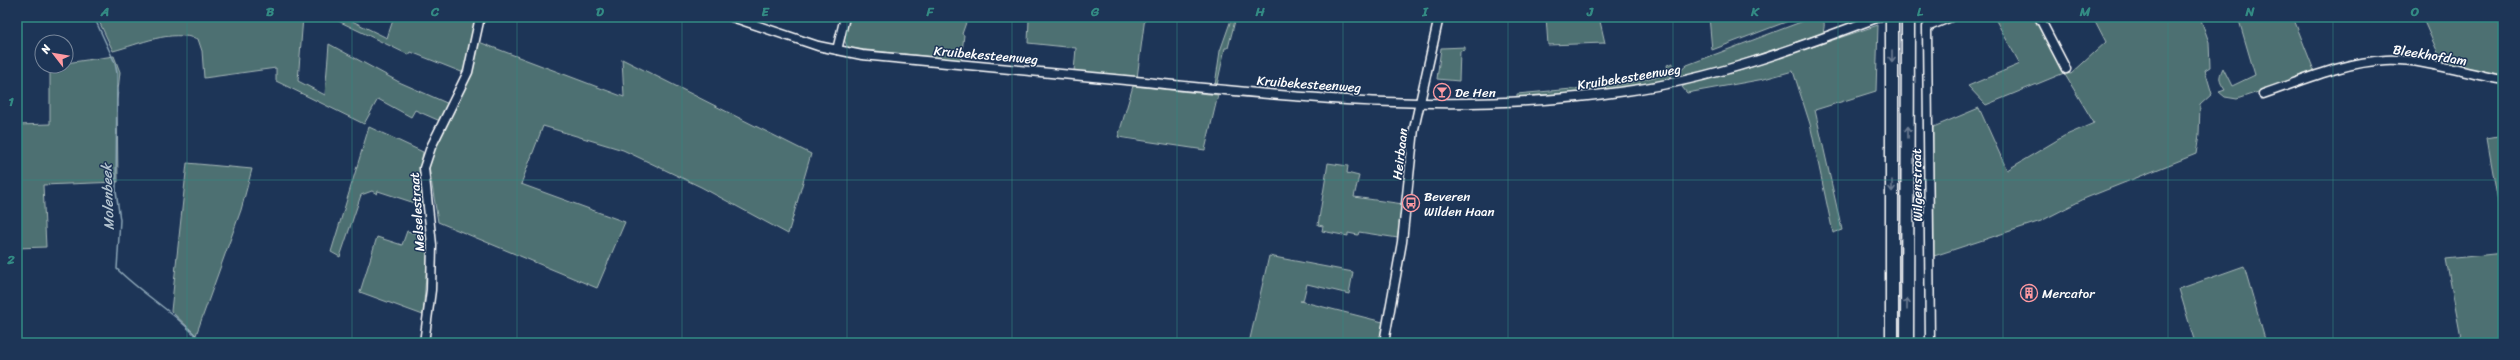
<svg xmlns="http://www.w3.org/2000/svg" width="2520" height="360" font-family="Sriracha,sans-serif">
<rect width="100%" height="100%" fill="#1d3557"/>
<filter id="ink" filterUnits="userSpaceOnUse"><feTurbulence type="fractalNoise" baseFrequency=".025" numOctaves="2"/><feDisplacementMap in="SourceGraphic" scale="8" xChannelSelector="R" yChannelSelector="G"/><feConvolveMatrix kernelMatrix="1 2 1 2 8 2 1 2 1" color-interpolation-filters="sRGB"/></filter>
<g filter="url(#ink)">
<g fill="#4e7072" stroke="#a6b8b8">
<path d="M97 17H303L298 81 325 95 329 44 399 82 449 104 440 121 415 110 411 117 378 99 364 124 276 81V68L204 78 202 51 198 39C170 29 140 44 113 51Z"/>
<path d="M330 17H344L387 38 394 17H476L464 73 411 52 409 55Z"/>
<path d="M849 17H968L962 34 964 35 961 60 848 48 844 40Z"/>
<path d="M1022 17H1145L1137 78 1074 71 1076 48 1028 43 1029 19Z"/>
<path d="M1232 17H1236L1228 48H1225L1217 85H1215L1220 51Z"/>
<path d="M1546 17H1599L1605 43 1548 45Z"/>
<path d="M1709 17H1799L1712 50Z"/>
<path d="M1814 17H1821C1826 22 1824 27 1823 33L1731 64 1683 77 1678 73 1687 65Z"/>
<path d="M1994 17H2034L2064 72 2071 74 2106 42 2093 17H2200L2209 42 2210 67 2205 70 2212 94 2200 105 2199 135 2196 154 2086 198 2041 221 1931 257V128L1979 108 2007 170 2064 136 2094 123 2064 73 1986 105 1968 86 2020 64Z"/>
<path d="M2238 17H2293L2315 73 2237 99 2225 97 2219 92 2225 90C2219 81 2218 78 2223 68L2232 86 2255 75Z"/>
<path d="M2422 17H2503V67L2498 77 2432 70 2433 63 2443 64Z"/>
<path d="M1878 25 1876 91 1815 110 1842 230 1833 233 1810 124 1793 71 1764 79 1687 93 1682 87 1687 84 1743 70Z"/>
<path d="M479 42 624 97 622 59 811 154 788 234 701 187 623 150 543 126 521 184 625 222 597 288 438 222 429 167 435 148 458 103Z"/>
<path d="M1465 47V50L1460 51 1459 81 1437 79 1441 48Z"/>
<path d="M114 56 120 72 117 100 118 182 43 185 46 247 17 248V125L50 124V66H66V63Z"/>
<path d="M1673 63 1672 76 1664 81 1587 92 1517 97V94L1616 85 1669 74 1667 65Z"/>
<path d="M1133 86 1218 95 1205 150 1118 137Z"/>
<path d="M369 127 423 152 418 181 423 192 424 206 378 191 377 194 372 191 361 195 340 257 331 252Z"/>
<path d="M2503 135V232L2487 138Z"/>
<path d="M187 163 252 169 241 210 196 335 171 311Z"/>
<path d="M1328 163 1348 166 1347 173 1359 176 1354 197 1403 204 1398 238 1359 232 1358 235 1348 233V236L1322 231 1323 226 1318 225Z"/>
<path d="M407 231 429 237 423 315 360 292 377 237 402 245Z"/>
<path d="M2503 253V343H2462L2446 259Z"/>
<path d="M1269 256 1353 272 1349 294 1307 284 1303 301H1300L1383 322 1379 343H1249Z"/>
<path d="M2244 266 2266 343H2195L2179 289Z"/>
</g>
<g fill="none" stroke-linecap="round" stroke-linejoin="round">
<g stroke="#8ca6b7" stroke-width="1.5">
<path d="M94 17 115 63 117 73 116 191 120 220 117 269C144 296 178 314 202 343"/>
<path d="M1790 21 1791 17"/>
</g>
<g stroke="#fff" stroke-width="11">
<g id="minor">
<path d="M732 17 818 46 862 55C956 64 1051 73 1146 82 1305 99 1467 115 1626 91 1714 79 1797 48 1879 17"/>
<path d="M2039 17 2066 69"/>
<path d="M837 50 845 17"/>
<path d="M2263 94C2302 81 2344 62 2386 60 2419 58 2469 74 2503 80"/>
<path d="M424 343 431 290 432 245 424 168 431 147 468 72 480 17"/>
<path d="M1384 343 1402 242 1414 129 1439 17"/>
<path d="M1930 343 1927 27 1951 17"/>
</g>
</g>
<g stroke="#fff" stroke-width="15">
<g id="highway">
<path d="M1892 343V17"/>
<path d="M1907 343 1908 17"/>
</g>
</g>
<use href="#minor" stroke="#1d3557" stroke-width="8"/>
<use href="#highway" stroke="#1d3557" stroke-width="12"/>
</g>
<defs><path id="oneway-shaft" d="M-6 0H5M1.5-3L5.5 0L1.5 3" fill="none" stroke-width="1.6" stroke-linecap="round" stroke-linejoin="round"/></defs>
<g stroke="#6c7c92">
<use href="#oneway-shaft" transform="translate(1892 56) rotate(90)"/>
<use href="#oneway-shaft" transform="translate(1908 132) rotate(-90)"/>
<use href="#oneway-shaft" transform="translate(1892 186) rotate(90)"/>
<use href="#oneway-shaft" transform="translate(1907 304) rotate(-90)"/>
</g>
</g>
<path fill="none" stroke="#338b84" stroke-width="1" stroke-opacity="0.55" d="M187 17V343M352 17V343M517 17V343M682 17V343M847 17V343M1012 17V343M1177 17V343M1343 17V343M1508 17V343M1673 17V343M1838 17V343M2003 17V343M2168 17V343M2333 17V343M17 180H2503"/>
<defs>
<g id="bar-ring" transform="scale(0.9)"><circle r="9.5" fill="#1d3557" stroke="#ff9aa2" stroke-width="1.5"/><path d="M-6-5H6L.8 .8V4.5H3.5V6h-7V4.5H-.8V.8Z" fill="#ff9aa2"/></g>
<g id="bus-ring" transform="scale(0.9)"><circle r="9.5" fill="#1d3557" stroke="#ff9aa2" stroke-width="1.5"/><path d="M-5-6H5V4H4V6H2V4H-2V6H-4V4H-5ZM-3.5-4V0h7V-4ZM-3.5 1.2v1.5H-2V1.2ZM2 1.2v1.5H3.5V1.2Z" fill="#ff9aa2"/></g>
<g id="building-ring" transform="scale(0.9)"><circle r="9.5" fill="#1d3557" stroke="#ff9aa2" stroke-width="1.5"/><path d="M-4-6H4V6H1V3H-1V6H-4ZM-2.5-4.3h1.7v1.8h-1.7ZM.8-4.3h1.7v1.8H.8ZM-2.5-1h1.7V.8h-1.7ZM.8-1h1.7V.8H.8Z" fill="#ff9aa2"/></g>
</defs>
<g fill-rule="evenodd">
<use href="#bar-ring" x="1442" y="92"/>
<use href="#bus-ring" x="1411" y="203"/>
<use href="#building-ring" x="2029" y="293"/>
</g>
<g text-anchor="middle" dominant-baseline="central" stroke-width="3" stroke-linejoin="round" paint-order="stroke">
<g font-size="13" fill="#fff" stroke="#1d3557">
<text transform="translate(986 55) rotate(5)">Kruibekesteenweg</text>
<text transform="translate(2430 55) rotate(9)">Bleekhofdam</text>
<text transform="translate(1629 77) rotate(-9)">Kruibekesteenweg</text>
<text transform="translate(1309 84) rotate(4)">Kruibekesteenweg</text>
<text transform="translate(1400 154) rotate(-83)">Heirbaan</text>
<text transform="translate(1917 185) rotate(-91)">Wilgenstraat</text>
<text transform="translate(417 212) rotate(-94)">Melselestraat</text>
</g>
<g font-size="13" fill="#fff" stroke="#1d3557" text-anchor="start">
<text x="1455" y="92">De Hen</text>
<text x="1424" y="196">Beveren<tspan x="1424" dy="15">Wilden Haan</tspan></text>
<text x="2042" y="293">Mercator</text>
</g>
<g font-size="14" font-style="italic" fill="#b3c3cf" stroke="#1d3557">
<text transform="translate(108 197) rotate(-92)">Molenbeek</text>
</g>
</g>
<rect width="2520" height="360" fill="none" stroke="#1d3557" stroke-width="44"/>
<g transform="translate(54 54) rotate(301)"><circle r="19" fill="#1d3557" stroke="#77869a"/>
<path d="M0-3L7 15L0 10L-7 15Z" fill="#ff9aa2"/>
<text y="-6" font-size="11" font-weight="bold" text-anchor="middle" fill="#ffffff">N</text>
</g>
<rect x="22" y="22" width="2476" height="316" fill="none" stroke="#338b84" stroke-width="1.5"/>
<g font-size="13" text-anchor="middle" font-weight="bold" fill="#338b84">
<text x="105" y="16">A</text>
<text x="270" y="16">B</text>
<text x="435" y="16">C</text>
<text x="600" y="16">D</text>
<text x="765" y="16">E</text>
<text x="930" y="16">F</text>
<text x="1095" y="16">G</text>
<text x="1260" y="16">H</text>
<text x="1425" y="16">I</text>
<text x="1590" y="16">J</text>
<text x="1755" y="16">K</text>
<text x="1920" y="16">L</text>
<text x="2085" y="16">M</text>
<text x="2250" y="16">N</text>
<text x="2415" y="16">O</text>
<text x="11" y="106">1</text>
<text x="11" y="264">2</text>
</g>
</svg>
